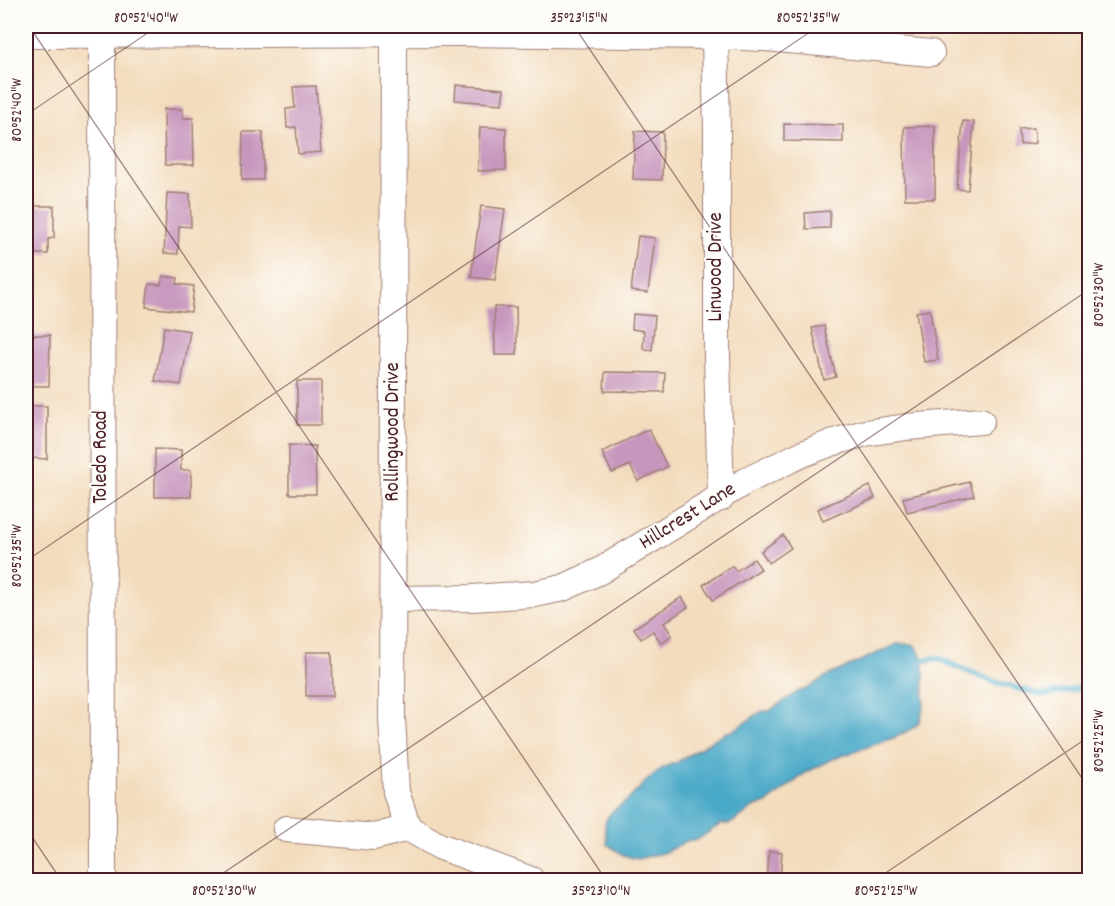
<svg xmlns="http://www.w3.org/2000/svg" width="1115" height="906" font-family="Dekko,sans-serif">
<rect width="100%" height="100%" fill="#fdfcf7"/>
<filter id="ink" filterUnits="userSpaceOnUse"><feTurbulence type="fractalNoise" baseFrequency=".0167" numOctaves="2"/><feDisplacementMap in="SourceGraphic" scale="12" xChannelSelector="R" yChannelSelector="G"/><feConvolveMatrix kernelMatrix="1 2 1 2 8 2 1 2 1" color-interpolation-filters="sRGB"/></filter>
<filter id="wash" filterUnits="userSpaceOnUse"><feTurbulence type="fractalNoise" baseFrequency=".008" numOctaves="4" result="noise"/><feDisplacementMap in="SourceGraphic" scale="24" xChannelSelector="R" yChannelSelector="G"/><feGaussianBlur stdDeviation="1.35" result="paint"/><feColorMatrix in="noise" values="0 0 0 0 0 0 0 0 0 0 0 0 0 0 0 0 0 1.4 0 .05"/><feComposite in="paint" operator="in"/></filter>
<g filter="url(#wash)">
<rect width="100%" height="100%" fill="#f3dcbd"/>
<path fill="#49a9c8" stroke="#4a647a" stroke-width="1.5" d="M897 644H913L918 649 924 661V705L920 721 915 727 896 737 833 759 807 772 767 803 753 808 730 824H721L697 840H689L663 853 637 859 623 855 607 844C607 838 604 830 605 825 607 810 622 807 631 797 641 786 660 765 676 763L724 733 732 731 762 711H769L799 691 807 689 825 677Z"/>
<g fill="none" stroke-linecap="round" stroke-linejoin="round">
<path stroke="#49a9c8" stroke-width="6" d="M918 664 924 660 939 658 950 664 992 681 1037 694 1046 695 1090 686"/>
</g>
<g id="blocks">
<g fill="#c796bd">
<path d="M456 85 504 89 502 104 455 100Z"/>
<path d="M316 86 321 152 298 154 296 127 287 128 286 109 295 108 293 87Z"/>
<path d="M164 109H183V118H193L194 165H165Z"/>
<path d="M963 121 974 122 968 190 957 189Z"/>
<path d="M784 124 843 125V142L784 141Z"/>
<path d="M935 126V199H905L904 127Z"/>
<path d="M480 127 506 128V170L478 171Z"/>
<path d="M1034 128 1036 143 1020 145 1019 129Z"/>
<path d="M635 131 663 132 662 180 633 179Z"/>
<path d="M243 132H263V180H242Z"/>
<path d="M167 193 190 194 191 227 179 226 178 254 164 253Z"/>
<path d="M26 206H54V238L48 239V254H26Z"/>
<path d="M481 206 505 209 495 280 471 277Z"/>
<path d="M830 211V228L806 229 805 213Z"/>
<path d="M638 236 655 238 648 293 631 291Z"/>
<path d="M163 276 178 278 177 284 194 286 191 312 146 307 149 284 161 285Z"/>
<path d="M494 307H516L517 355H495Z"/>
<path d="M930 310 938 360 924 362 916 312Z"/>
<path d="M633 314 655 316 652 350 643 349 644 331 632 329Z"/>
<path d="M824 326 836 377 824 380 812 328Z"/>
<path d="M164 327 190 331 181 385 155 381Z"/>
<path d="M26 335H50L49 386H26Z"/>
<path d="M605 372 665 373 664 392 604 391Z"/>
<rect x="297" y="381" width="24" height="44"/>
<path d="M27 406H47V459L27 458Z"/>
<path d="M649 429 667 467 638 481 630 465 612 473 602 452Z"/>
<path d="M289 445 315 446 316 494H289Z"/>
<path d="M155 449 181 450V470H191V497H155Z"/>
<path d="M970 482 974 496 907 512 903 498Z"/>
<path d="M870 486 875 498 823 521 818 509Z"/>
<path d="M783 535 791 548 769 563 761 551Z"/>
<path d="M754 559 761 569 713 600 703 585 732 566 736 571Z"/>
<path d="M682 597 688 607 664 623 672 635 661 643 653 631 641 639 634 628Z"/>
<path d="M306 652H332L333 696H306Z"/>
<path d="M769 851 782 852 780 880H766Z"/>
</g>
</g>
</g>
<g filter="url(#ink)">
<use href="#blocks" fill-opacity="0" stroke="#9e7e74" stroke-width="1.5"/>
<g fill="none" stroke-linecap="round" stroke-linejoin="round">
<g stroke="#9e7e74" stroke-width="28">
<g id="minor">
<path d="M102 34 103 880"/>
<path d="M394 34 392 718 396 792 408 828"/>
<path d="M26 35 460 33 715 36 765 38 931 53"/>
<path d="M715 36 717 131V357L721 498"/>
<path d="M393 599 472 598 535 594 563 588 600 571 746 481 800 455 831 443 865 433 907 427 981 421"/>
<path d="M286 829 374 837 408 828 439 846 531 880"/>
</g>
</g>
<use href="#minor" stroke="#fff" stroke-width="26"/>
</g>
</g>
<path fill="none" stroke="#4a1f2b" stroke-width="1.5" stroke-opacity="0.45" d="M29 26 606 880M574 26 1090 790M26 115 158 26M26 561 819 26M26 828 61 880M213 880 1090 289M875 880 1090 736"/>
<g text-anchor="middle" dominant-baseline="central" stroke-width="4.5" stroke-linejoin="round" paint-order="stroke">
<g font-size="21" fill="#4a1f2b" stroke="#fdfcf7">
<text transform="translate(717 267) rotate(-90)">Linwood Drive</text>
<text transform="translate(394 432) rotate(-90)">Rollingwood Drive</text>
<text transform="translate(102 457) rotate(-90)">Toledo Road</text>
<text transform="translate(688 517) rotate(-32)">Hillcrest Lane</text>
</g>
</g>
<rect width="1115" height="906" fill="none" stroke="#fdfcf7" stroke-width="66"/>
<rect x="33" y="33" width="1049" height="840" fill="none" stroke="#4a1f2b" stroke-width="2"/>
<g font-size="15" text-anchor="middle" fill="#4a1f2b">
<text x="146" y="22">80°52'40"W</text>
<text x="579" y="22">35°23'15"N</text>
<text x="808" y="22">80°52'35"W</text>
<text transform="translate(16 110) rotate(-90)" y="5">80°52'40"W</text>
<text transform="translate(1098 295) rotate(-90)" y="5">80°52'30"W</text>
<text transform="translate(16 556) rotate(-90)" y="5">80°52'35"W</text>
<text transform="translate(1098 741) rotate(-90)" y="5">80°52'25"W</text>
<text x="224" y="895">80°52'30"W</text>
<text x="601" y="895">35°23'10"N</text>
<text x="886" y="895">80°52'25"W</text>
</g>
</svg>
